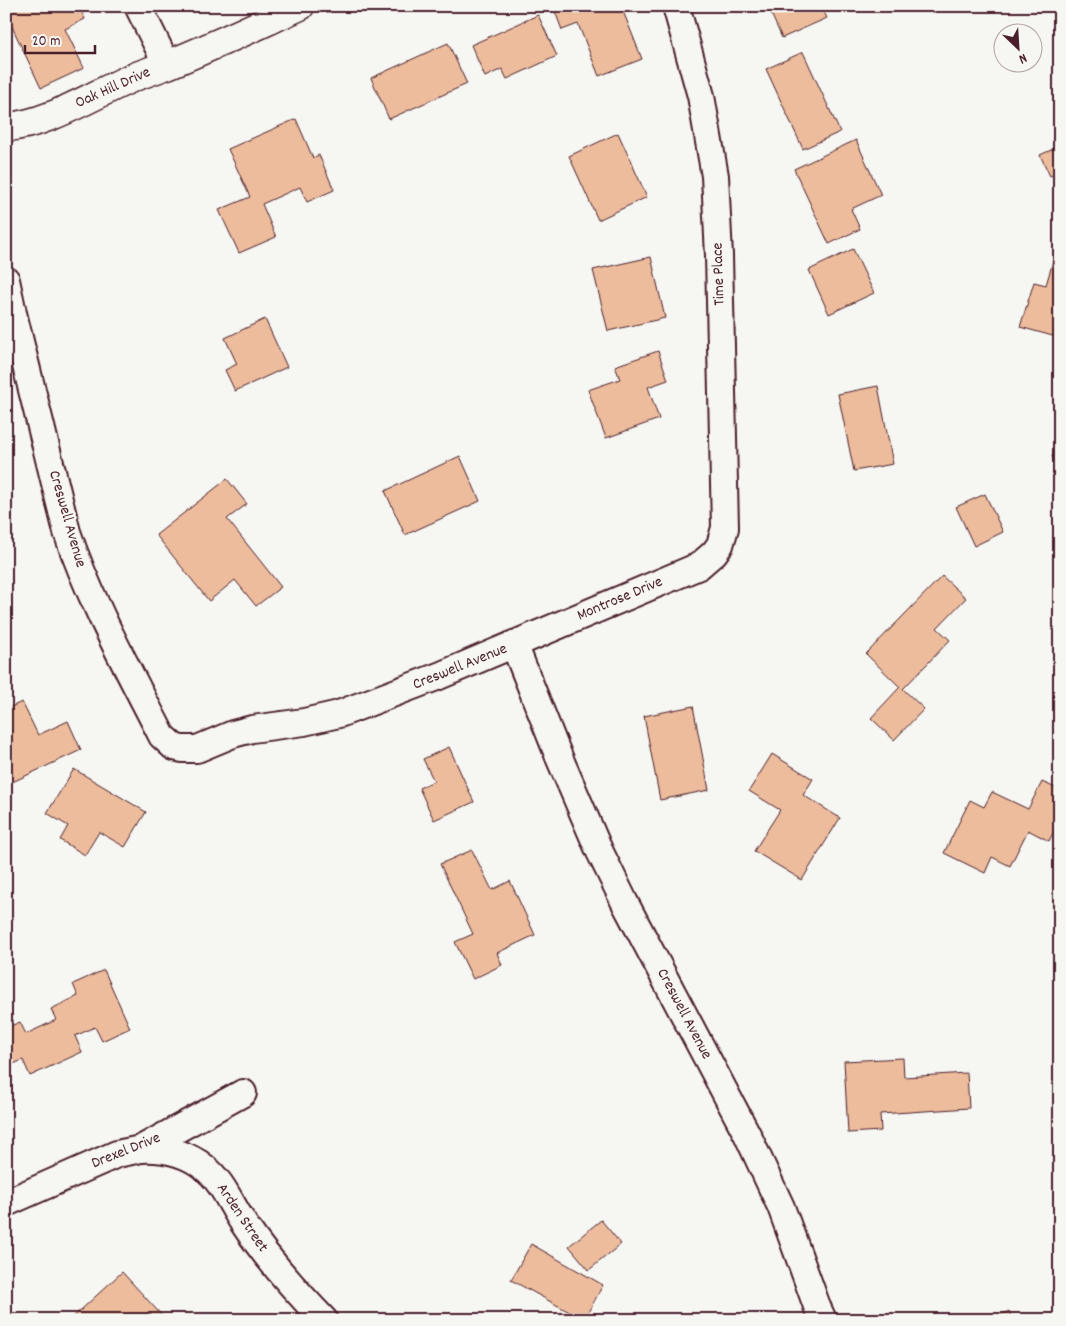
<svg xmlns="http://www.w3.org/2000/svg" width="1066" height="1326" font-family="Dekko,sans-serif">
<rect width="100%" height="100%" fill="#f6f6f2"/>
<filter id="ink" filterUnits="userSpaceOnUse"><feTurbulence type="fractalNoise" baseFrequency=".02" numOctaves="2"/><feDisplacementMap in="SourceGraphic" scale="10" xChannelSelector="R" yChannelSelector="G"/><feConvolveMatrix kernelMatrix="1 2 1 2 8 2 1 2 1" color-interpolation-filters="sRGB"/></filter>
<g filter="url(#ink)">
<g fill="#ecbc9c" stroke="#4a1f2b">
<path d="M17 6H79L85 19 65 29 84 68 41 88 6 14V11Z"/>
<path d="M553 6H621L642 59 599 76 578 24 562 30Z"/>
<path d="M769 6H821L827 18 782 38 768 7Z"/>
<path d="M538 15 557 56 507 79 502 69 485 77 471 45Z"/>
<path d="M448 43 467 84 389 119 371 78Z"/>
<path d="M803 52 840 132 803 149 766 69Z"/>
<path d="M296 119 313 158 319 155 334 190 307 202 300 187 262 204 276 237 239 253 219 210 250 197 228 149Z"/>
<path d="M618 133 647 197 598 220 569 156Z"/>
<path d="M856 140 881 195 851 209 860 229 829 244 794 169Z"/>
<path d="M1060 146V172L1050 176 1040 155Z"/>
<path d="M1060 237V338L1020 327 1034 282 1046 285Z"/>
<path d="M853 249 874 293 829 314 809 270Z"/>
<path d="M651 257 665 318 608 331 593 270Z"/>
<path d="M265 319 287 367 235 391 225 370 237 364 225 338Z"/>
<path d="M658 351 668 380 648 387 659 419 606 438 588 390 620 379 615 366Z"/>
<path d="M878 386 893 464 854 471 838 394Z"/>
<path d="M1060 452V472L1052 456Z"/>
<path d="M460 456 480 501 405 535 385 491Z"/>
<path d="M227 479 247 504 227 519 281 587 256 606 235 580 209 601 156 535Z"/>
<path d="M985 494 1003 532 974 546 956 507Z"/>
<path d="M942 576 966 598 937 628 950 640 903 689 924 709 894 740 871 718 900 687 866 654Z"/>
<path d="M22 702 38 735 68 721 81 750 6 785V709Z"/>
<path d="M693 706 709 790 660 800 644 716Z"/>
<path d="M449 747 474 802 434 820 419 788 434 781 423 759Z"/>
<path d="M772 754 813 779 803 795 840 818 802 880 754 851 780 810 749 791Z"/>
<path d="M74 769 146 812 125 847 99 832 85 855 60 840 68 826 47 813Z"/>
<path d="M1042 782 1060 790V819L1049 841 1028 830 1010 866 992 857 985 873 944 853 970 800 984 807 992 792 1028 809Z"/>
<path d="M472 850 492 890 510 881 535 935 497 953 502 965 473 979 455 942 473 934 440 864Z"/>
<path d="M104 970 130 1028 102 1041 95 1027 75 1036 82 1052 30 1076 23 1060 6 1067V1028L20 1022 26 1034 56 1020 51 1009 78 996 73 984Z"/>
<path d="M903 1058 904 1077 967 1073 969 1108 880 1114 881 1131 848 1133 844 1061Z"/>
<path d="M601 1220 621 1244 589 1270 569 1246Z"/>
<path d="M531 1244 603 1285 584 1320 511 1280Z"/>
<path d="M122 1272 166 1320H105L102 1317 99 1320H70Z"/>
<path d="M1009 1311 1013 1320H990Z"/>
</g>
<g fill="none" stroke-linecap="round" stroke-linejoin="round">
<g stroke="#4a1f2b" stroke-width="30">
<g id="minor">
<path d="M138 6 167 65"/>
<path d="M6 280 13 313 67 532C91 603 128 669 162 736L174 747 182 749H197L233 734 252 729 304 722 339 714 439 676 699 566 714 553 720 545 725 528 719 256 715 176 701 96 676 6"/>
<path d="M514 644 559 757 599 850 625 903 747 1134 781 1207 818 1309 823 1320"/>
<path d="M141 1149C163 1148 187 1153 205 1168 223 1182 231 1205 244 1224 267 1259 295 1290 324 1320"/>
<path d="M6 1203 117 1154 141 1149 243 1093"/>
</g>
</g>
<g stroke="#4a1f2b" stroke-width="31">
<path id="tertiary" d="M6 127C47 125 96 93 134 77 145 73 156 69 167 65 212 47 256 26 300 6"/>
</g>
<use href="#minor" stroke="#f6f6f2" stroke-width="26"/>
<use href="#tertiary" stroke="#f6f6f2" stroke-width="28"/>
</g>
</g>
<g text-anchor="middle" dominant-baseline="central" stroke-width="5" stroke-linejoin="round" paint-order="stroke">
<g font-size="16" fill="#4a1f2b" stroke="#f6f6f2">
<text transform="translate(113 88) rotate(-24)">Oak Hill Drive</text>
<text transform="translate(719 274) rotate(-92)">Time Place</text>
<text transform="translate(67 519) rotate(74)">Creswell Avenue</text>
<text transform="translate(620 599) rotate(-23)">Montrose Drive</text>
<text transform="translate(460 667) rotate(-22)">Creswell Avenue</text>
<text transform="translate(684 1014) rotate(62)">Creswell Avenue</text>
<text transform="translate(126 1151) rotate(-22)">Drexel Drive</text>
<text transform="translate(242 1218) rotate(56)">Arden Street</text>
</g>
</g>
<rect width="1066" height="1326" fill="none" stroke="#f6f6f2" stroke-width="25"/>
<rect x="12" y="12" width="1041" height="1301" fill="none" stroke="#4a1f2b" stroke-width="2" filter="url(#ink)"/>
<g transform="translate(1018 48) rotate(155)"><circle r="24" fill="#f6f6f2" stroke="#b1a0a2"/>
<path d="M0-4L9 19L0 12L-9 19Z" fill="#4a1f2b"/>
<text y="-8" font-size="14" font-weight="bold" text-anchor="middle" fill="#4a1f2b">N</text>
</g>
<path d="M25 45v8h70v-8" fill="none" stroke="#4a1f2b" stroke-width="2.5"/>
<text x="32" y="45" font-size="15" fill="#4a1f2b" stroke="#f6f6f2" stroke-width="4" paint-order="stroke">20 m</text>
</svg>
